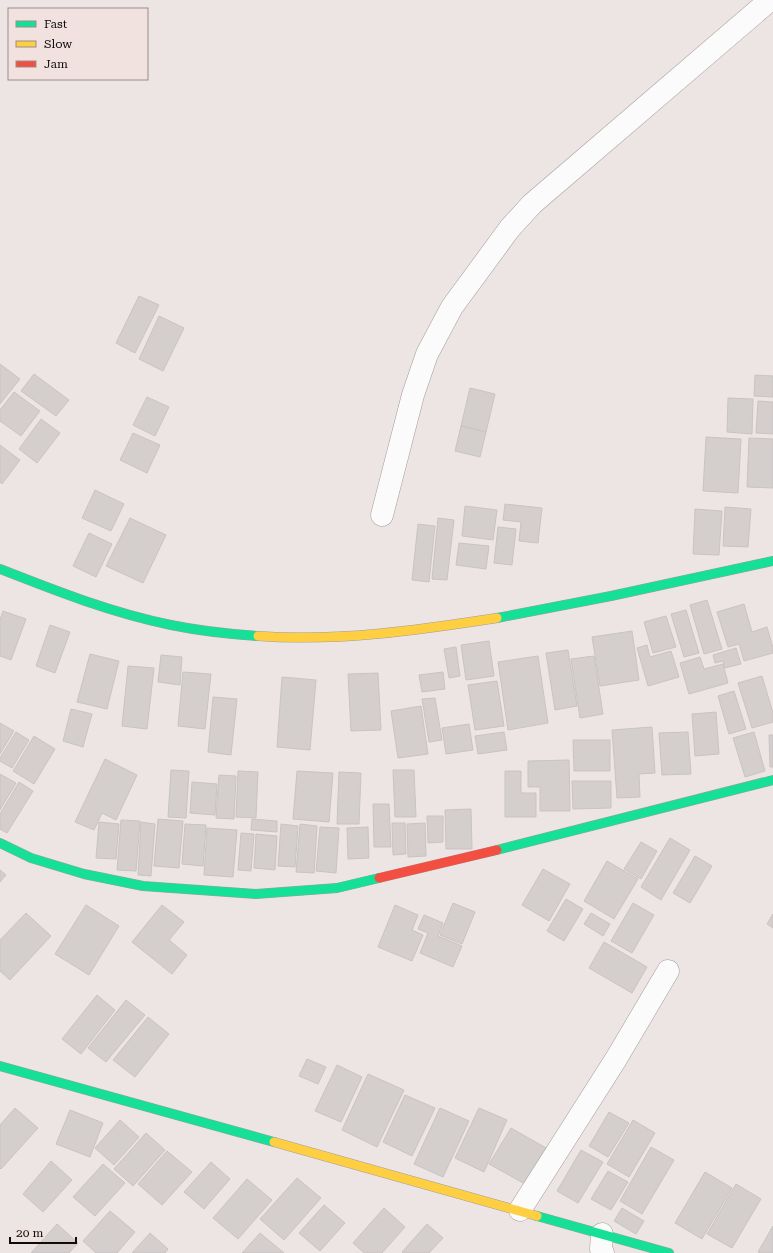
<svg xmlns="http://www.w3.org/2000/svg" width="773" height="1253" font-family="'Roboto Serif',serif">
<rect width="100%" height="100%" fill="#ede5e4"/>
<g fill="#d4cecd" stroke="#c9c3c2">
<path d="M139 296 159 305 135 353 116 343Z"/>
<path d="M159 316 184 328 163 371 139 359Z"/>
<path d="M0 364 20 379 0 404Z"/>
<path d="M34 374 69 400 56 416 21 391Z"/>
<path d="M755 375 773 376V397L754 396Z"/>
<path d="M470 388 495 394 486 432 461 426Z"/>
<path d="M14 392 40 411 21 436 0 421V410Z"/>
<path d="M147 397 169 407 155 436 133 425Z"/>
<path d="M728 398 753 399 752 434 727 432Z"/>
<path d="M758 401 773 402V434L756 433Z"/>
<path d="M41 419 60 433 37 463 19 449Z"/>
<path d="M461 426 486 432 480 457 455 451Z"/>
<path d="M133 433 160 445 147 473 120 460Z"/>
<path d="M706 437 741 439 738 493 703 491Z"/>
<path d="M749 438 773 439V488L747 487Z"/>
<path d="M0 445 20 460 2 484 0 482Z"/>
<path d="M95 490 124 504 111 531 82 518Z"/>
<path d="M505 504 542 508 538 543 519 541 521 522 503 520Z"/>
<path d="M465 506 497 510 493 540 462 536Z"/>
<path d="M725 507 751 509 748 547 723 546Z"/>
<path d="M695 509 722 511 719 555 693 554Z"/>
<path d="M130 518 166 535 143 583 106 566Z"/>
<path d="M438 518 454 520 447 580 432 579Z"/>
<path d="M418 524 435 526 429 582 412 580Z"/>
<path d="M498 527 516 529 512 565 494 563Z"/>
<path d="M89 533 112 544 96 577 73 566Z"/>
<path d="M459 543 489 546 486 569 456 565Z"/>
<path d="M707 600 722 649 704 654 690 605Z"/>
<path d="M744 604 752 632 767 627 773 648V653L744 661 739 644 728 647 717 612Z"/>
<path d="M686 610 699 653 684 657 671 614Z"/>
<path d="M3 611 26 619 11 660 0 656V620Z"/>
<path d="M666 616 676 647 653 653 644 622Z"/>
<path d="M50 625 70 632 55 673 36 666Z"/>
<path d="M632 631 639 680 600 686 592 637Z"/>
<path d="M489 641 494 676 466 680 461 645Z"/>
<path d="M647 645 650 657 671 651 679 677 648 686 637 648Z"/>
<path d="M456 647 460 676 449 678 444 649Z"/>
<path d="M736 648 741 664 725 668 723 661 715 663 713 655Z"/>
<path d="M568 650 577 706 555 710 546 653Z"/>
<path d="M90 654 119 661 107 709 77 702Z"/>
<path d="M161 655 182 657 180 685 158 682Z"/>
<path d="M538 656 548 723 508 730 498 662Z"/>
<path d="M594 656 603 714 580 718 571 659Z"/>
<path d="M700 657 704 669 723 664 728 683 689 694 680 663Z"/>
<path d="M128 666 154 668 147 729 122 726Z"/>
<path d="M183 672 211 674 205 729 178 726Z"/>
<path d="M443 672 445 689 422 692 419 675Z"/>
<path d="M378 673 381 730 351 731 348 674Z"/>
<path d="M762 676 773 713V722L752 728 738 683Z"/>
<path d="M282 677 316 680 310 750 277 747Z"/>
<path d="M497 681 504 726 475 730 468 685Z"/>
<path d="M734 691 746 729 729 734 718 696Z"/>
<path d="M213 697 237 699 231 755 208 752Z"/>
<path d="M435 698 442 740 429 742 422 699Z"/>
<path d="M421 706 428 754 398 758 391 711Z"/>
<path d="M71 709 92 714 83 747 63 741Z"/>
<path d="M716 712 719 754 695 756 692 714Z"/>
<path d="M0 723 14 731 0 754Z"/>
<path d="M469 724 473 750 446 754 442 728Z"/>
<path d="M652 727 655 773 639 774 640 797 617 798 612 730Z"/>
<path d="M16 732 29 740 12 768 0 761V758Z"/>
<path d="M504 732 507 750 478 754 475 736Z"/>
<path d="M688 732 691 774 662 775 659 733Z"/>
<path d="M754 732 765 771 745 777 733 738Z"/>
<path d="M769 735H773V767H770Z"/>
<path d="M34 736 55 749 34 784 13 771Z"/>
<path d="M573 740H610V771H574Z"/>
<path d="M105 759 137 775 116 820 102 813 94 830 75 822Z"/>
<path d="M569 760 570 811H540V787H528V761Z"/>
<path d="M171 770 189 771 186 818 168 817Z"/>
<path d="M393 770H414L416 817H395Z"/>
<path d="M238 771 258 772 256 818 236 817Z"/>
<path d="M297 771 333 773 329 822 293 819Z"/>
<path d="M505 771H521V793H536V817H505Z"/>
<path d="M339 772 361 773 359 824H337Z"/>
<path d="M0 774 16 783 0 810Z"/>
<path d="M219 775 236 776 234 819 216 818Z"/>
<path d="M572 781H611V808L573 809Z"/>
<path d="M19 782 33 791 7 833 0 829V814Z"/>
<path d="M192 782 217 784 215 815 190 813Z"/>
<path d="M373 804H389L391 847H374Z"/>
<path d="M471 809 472 849H446L445 810Z"/>
<path d="M427 816H443V842L428 843Z"/>
<path d="M158 819 183 821 179 868 154 866Z"/>
<path d="M252 819 277 821V832L251 830Z"/>
<path d="M121 820 140 821 136 871 117 870Z"/>
<path d="M99 822 119 824 116 859 96 858Z"/>
<path d="M141 822 155 824 151 876 138 875Z"/>
<path d="M392 823H405L406 854 393 855Z"/>
<path d="M425 823 426 856 408 857 407 824Z"/>
<path d="M185 824 206 825 203 866 182 864Z"/>
<path d="M281 824 298 826 295 867 278 866Z"/>
<path d="M300 824 317 826 314 873 296 872Z"/>
<path d="M320 827 339 828 336 873 316 871Z"/>
<path d="M368 827 369 858 348 859 347 828Z"/>
<path d="M207 828 237 830 233 877 204 875Z"/>
<path d="M241 833 254 834 251 871 238 870Z"/>
<path d="M256 834 277 836 275 870 254 868Z"/>
<path d="M670 838 690 850 661 900 641 887Z"/>
<path d="M641 842 657 851 641 879 624 869Z"/>
<path d="M695 856 712 866 690 903 673 893Z"/>
<path d="M607 861 638 879 614 919 584 901Z"/>
<path d="M543 869 570 884 549 921 522 905Z"/>
<path d="M0 870 6 875 0 882Z"/>
<path d="M566 899 583 909 564 941 547 931Z"/>
<path d="M453 903 475 912 462 944 440 935Z"/>
<path d="M633 903 654 915 632 953 611 941Z"/>
<path d="M86 905 119 926 89 975 55 954Z"/>
<path d="M162 905 184 922 169 940 187 955 172 974 132 942Z"/>
<path d="M395 905 418 915 412 930 423 935 412 961 378 947Z"/>
<path d="M26 913 51 936 10 980 0 971V940Z"/>
<path d="M591 913 610 924 603 936 584 924Z"/>
<path d="M773 914V928L767 924Z"/>
<path d="M424 915 443 923 438 936 462 946 453 967 420 953 428 933 418 929Z"/>
<path d="M604 942 647 967 632 993 589 968Z"/>
<path d="M97 995 115 1010 81 1054 62 1039Z"/>
<path d="M126 1000 145 1015 106 1062 88 1048Z"/>
<path d="M148 1017 169 1034 135 1077 113 1060Z"/>
<path d="M307 1059 326 1067 318 1084 299 1076Z"/>
<path d="M337 1065 362 1077 341 1122 315 1111Z"/>
<path d="M368 1074 404 1090 377 1147 342 1130Z"/>
<path d="M405 1095 435 1108 412 1156 383 1142Z"/>
<path d="M15 1108 38 1128 1 1169 0 1168V1125Z"/>
<path d="M440 1108 469 1121 443 1177 414 1164Z"/>
<path d="M479 1108 507 1120 484 1172 455 1158Z"/>
<path d="M70 1110 103 1123 90 1157 56 1144Z"/>
<path d="M609 1112 629 1123 608 1157 589 1146Z"/>
<path d="M120 1120 139 1137 114 1165 95 1148Z"/>
<path d="M633 1120 655 1133 629 1177 607 1164Z"/>
<path d="M511 1128 546 1148 525 1184 489 1164Z"/>
<path d="M146 1133 165 1150 133 1186 114 1169Z"/>
<path d="M651 1147 674 1160 642 1214 620 1201Z"/>
<path d="M581 1150 603 1162 578 1203 557 1191Z"/>
<path d="M167 1151 192 1172 162 1205 138 1184Z"/>
<path d="M51 1161 72 1180 43 1212 23 1194Z"/>
<path d="M211 1162 230 1179 204 1209 184 1192Z"/>
<path d="M103 1164 125 1183 95 1216 73 1197Z"/>
<path d="M608 1171 628 1182 611 1210 591 1199Z"/>
<path d="M705 1172 732 1188 702 1239 675 1223Z"/>
<path d="M297 1178 321 1198 284 1240 260 1219Z"/>
<path d="M247 1179 272 1200 238 1239 213 1218Z"/>
<path d="M736 1184 761 1199 732 1248 707 1234Z"/>
<path d="M324 1205 345 1223 320 1251 299 1233Z"/>
<path d="M384 1208 405 1227 382 1253H364L353 1243Z"/>
<path d="M622 1208 644 1221 636 1234 614 1221Z"/>
<path d="M110 1211 135 1232 117 1253H96L83 1241Z"/>
<path d="M57 1224 78 1243 69 1253H31Z"/>
<path d="M427 1224 443 1238 429 1253H403L402 1252Z"/>
<path d="M773 1226V1253H760L758 1252Z"/>
<path d="M150 1233 168 1249 165 1253H132Z"/>
<path d="M260 1233 284 1253H242Z"/>
</g>
<g fill="none" stroke-linecap="round" stroke-linejoin="round">
<g stroke="#a29c9b" stroke-width="23">
<g id="street">
<path d="M382 515 413 395 427 354 452 307 510 228 532 204 770 0"/>
<path d="M520 1210 616 1059 668 971"/>
<path d="M602 1234 601 1249 603 1253"/>
</g>
</g>
<g stroke="#a29c9b" stroke-width="10">
<g id="fast">
<path d="M0 569C56 591 112 613 171 625 200 631 228 634 258 636"/>
<path d="M497 618 611 596 773 561"/>
<path d="M0 843 31 858 84 874 143 886 256 894 337 888 379 878"/>
<path d="M497 850 773 780"/>
<path d="M0 1066 274 1142"/>
<path d="M537 1216 669 1253"/>
</g>
</g>
<g stroke="#a29c9b" stroke-width="10">
<g id="slow">
<path d="M258 636C338 642 419 630 497 618"/>
<path d="M274 1142 537 1216"/>
</g>
</g>
<g stroke="#a29c9b" stroke-width="10">
<path id="jam" d="M379 878 497 850"/>
</g>
<use href="#street" stroke="#fcfbfb" stroke-width="22"/>
<use href="#fast" stroke="#16e098" stroke-width="9"/>
<use href="#slow" stroke="#ffcf43" stroke-width="9"/>
<use href="#jam" stroke="#f24e42" stroke-width="9"/>
</g>
<rect x="8" y="8" width="140" height="72" fill="#f1e2e0" stroke="#978c8b"/>
<rect x="16" y="21" width="20" height="6" fill="#16e098" stroke="#978c8b"/>
<text x="44" y="28" font-size="12" fill="#100b0b">Fast</text>
<rect x="16" y="41" width="20" height="6" fill="#ffcf43" stroke="#978c8b"/>
<text x="44" y="48" font-size="12" fill="#100b0b">Slow</text>
<rect x="16" y="61" width="20" height="6" fill="#f24e42" stroke="#978c8b"/>
<text x="44" y="68" font-size="12" fill="#100b0b">Jam</text>
<path d="M10 1237v6h66v-6" fill="none" stroke="#100b0b" stroke-width="2"/>
<text x="16" y="1237" font-size="12" fill="#100b0b" stroke="#f1e2e0" stroke-width="3" paint-order="stroke">20 m</text>
</svg>
